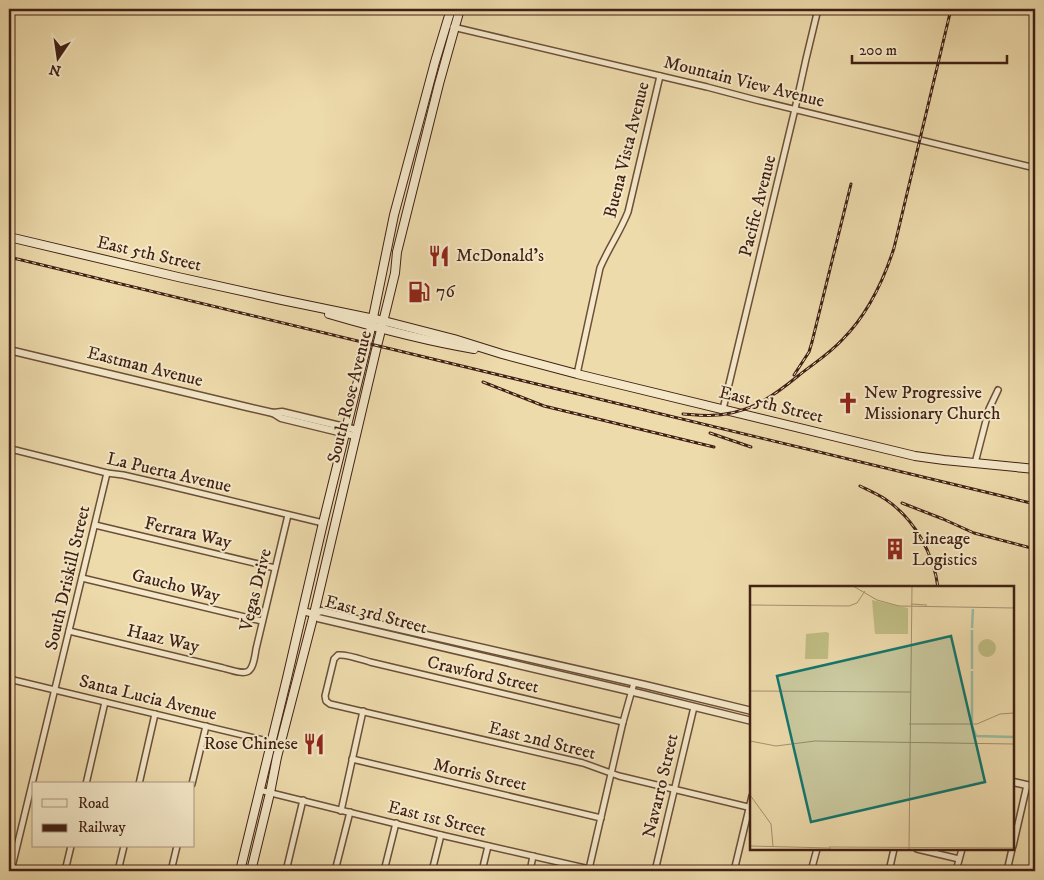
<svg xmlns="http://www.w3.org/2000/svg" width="1044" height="880" font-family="'IM FELL DW Pica',serif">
<rect width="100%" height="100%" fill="#eedbac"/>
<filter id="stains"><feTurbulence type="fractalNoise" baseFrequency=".004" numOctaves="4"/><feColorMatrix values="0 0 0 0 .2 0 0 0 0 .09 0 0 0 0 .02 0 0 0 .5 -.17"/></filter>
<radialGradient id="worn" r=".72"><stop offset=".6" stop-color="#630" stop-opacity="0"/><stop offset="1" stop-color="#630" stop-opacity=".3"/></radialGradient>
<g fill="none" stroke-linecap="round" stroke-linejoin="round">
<g stroke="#6c4f3a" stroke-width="8">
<g id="minor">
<path d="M453 27 707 87 756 100 1035 168"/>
<path d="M577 374 600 268C608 249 620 232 628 212L660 76"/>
<path d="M723 409 795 109 806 59 818 9"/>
<path d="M9 451 15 450 107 473 123 475 162 484 323 523"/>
<path d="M975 463 989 409 998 390"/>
<path d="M95 525 275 568"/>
<path d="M82 578 262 621"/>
<path d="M69 631 223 668C248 675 252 677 256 649L288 515"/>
<path d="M9 679 280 744"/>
<path d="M623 722 370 662C360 659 347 654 338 655L334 659 325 696 326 701 330 704 583 763 619 776 752 808"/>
<path d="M352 759 601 818"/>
<path d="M86 784 105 702"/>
<path d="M139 784 155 714"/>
<path d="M192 784 206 726"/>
<path d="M259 790 441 835 598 871"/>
<path d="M341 811 363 711"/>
<path d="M1013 846 1027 785"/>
<path d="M917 849 959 859"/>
<path d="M589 869 623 722 634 683"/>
<path d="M11 871 107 473"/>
<path d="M65 871 71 846"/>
<path d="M118 871 124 846"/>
<path d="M171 871 177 846"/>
<path d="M286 871 303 800"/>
<path d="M335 871 350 812"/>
<path d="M384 871 396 823"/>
<path d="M432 871 441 835"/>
<path d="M482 871 488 846"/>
<path d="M530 871 533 856"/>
<path d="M655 871 694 707"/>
<path d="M734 871 752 796"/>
<path d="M811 871 817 849"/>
<path d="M889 871 894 849"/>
<path d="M956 871 962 849"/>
<path d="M1007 871 1012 849"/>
</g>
</g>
<g stroke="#6c4f3a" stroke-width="9">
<g id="tertiary">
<path d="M9 350 247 407 273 413 282 412 357 430"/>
<path d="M273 413 281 418 355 436"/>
<path d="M303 611 314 614 318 618 642 694 752 721"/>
<path d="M314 614 321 611 645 685 752 711"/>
<path d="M1013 782 1035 787"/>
</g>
</g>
<g stroke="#402014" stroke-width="10">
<g id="secondary">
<path d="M9 237 178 277 282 300 384 321 454 339 502 354 577 374 915 456 944 460 1035 469"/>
<path d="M329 314C377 328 425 341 474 349"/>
<path d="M240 871 287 678 323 523 370 332 394 215 435 62 451 9"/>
<path d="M251 871 270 793 277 757 314 614 376 350 387 306 395 273 397 252 439 84 460 9"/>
</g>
</g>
<use href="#minor" stroke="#f4e8c9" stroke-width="5"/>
<use href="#tertiary" stroke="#f4e8c9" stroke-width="6"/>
<use href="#secondary" stroke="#f4e8c9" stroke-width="8"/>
<g stroke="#402014" stroke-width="3">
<g id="rail">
<path d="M9 257 1035 504"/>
<path d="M794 375 809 352 812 342 851 184"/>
<path d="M483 382 544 406 714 447"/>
<path d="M683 414C697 415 711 417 725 414 754 410 776 394 798 376 813 364 829 354 842 340 868 314 883 282 894 248L951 9"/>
<path d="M710 433 751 447"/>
<path d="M860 486C868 490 877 494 885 499 914 518 934 554 938 588"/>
<path d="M902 503 943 519 974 533 1035 549"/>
</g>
</g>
<use href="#rail" stroke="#f4e8c9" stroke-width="1" stroke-dasharray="4" stroke-linecap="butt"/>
</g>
<defs>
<g id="restaurant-bare" transform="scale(1.725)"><path d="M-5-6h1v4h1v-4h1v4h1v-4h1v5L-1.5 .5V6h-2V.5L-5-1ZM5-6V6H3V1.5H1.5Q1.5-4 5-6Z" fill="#8f2418" stroke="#f4e8c9" stroke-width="2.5" paint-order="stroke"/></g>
<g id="fuel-bare" transform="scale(1.725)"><path d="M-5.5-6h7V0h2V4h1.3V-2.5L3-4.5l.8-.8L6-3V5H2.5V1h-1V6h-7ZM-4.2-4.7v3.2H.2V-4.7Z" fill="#8f2418" stroke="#f4e8c9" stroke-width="2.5" paint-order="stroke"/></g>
<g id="church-bare" transform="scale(1.725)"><path d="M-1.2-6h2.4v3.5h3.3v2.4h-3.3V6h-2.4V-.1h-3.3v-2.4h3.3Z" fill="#8f2418" stroke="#f4e8c9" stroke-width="2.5" paint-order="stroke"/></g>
<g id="building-bare" transform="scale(1.725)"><path d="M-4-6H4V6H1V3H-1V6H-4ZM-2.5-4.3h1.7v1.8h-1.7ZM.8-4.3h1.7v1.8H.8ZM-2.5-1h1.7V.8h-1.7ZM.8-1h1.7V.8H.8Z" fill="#8f2418" stroke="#f4e8c9" stroke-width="2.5" paint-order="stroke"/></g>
</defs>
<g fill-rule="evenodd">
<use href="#restaurant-bare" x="439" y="256"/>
<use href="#fuel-bare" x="419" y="292"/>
<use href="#church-bare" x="848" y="403"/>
<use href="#building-bare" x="895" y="549"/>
<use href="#restaurant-bare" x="314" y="744"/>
</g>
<g text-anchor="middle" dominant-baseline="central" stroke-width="4" stroke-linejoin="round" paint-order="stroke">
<g font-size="18" fill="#402014" stroke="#f4e8c9">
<text transform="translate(744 82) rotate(14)">Mountain View Avenue</text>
<text transform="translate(627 150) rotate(-76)">Buena Vista Avenue</text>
<text transform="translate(758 206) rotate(-76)">Pacific Avenue</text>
<text transform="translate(149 254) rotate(13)">East 5th Street</text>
<text transform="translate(145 367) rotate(14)">Eastman Avenue</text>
<text transform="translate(350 397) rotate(-76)">South Rose Avenue</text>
<text transform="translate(771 405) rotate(14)">East 5th Street</text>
<text transform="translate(169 473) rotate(13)">La Puerta Avenue</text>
<text transform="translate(188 533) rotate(13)">Ferrara Way</text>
<text transform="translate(68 578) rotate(-77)">South Driskill Street</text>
<text transform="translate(176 586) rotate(14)">Gaucho Way</text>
<text transform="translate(256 590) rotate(-76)">Vegas Drive</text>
<text transform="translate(376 615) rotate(15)">East 3rd Street</text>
<text transform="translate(163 639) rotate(13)">Haaz Way</text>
<text transform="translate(483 675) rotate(13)">Crawford Street</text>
<text transform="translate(148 698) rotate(14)">Santa Lucia Avenue</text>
<text transform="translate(542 741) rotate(14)">East 2nd Street</text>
<text transform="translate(480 775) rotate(13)">Morris Street</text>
<text transform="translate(661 786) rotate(-77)">Navarro Street</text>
<text transform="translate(437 819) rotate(14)">East 1st Street</text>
</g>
<g font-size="18" fill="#402014" stroke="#f4e8c9" text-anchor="start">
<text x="456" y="256">McDonald's</text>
<text x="436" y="292">76</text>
<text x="864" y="393">New Progressive<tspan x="864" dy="21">Missionary Church</tspan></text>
<text x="912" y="539">Lineage<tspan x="912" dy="21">Logistics</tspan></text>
<text x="298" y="744" text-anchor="end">Rose Chinese</text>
</g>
</g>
<g transform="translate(750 586)">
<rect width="264" height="264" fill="#eedbac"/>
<path d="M122 14 158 22V48H125ZM76 46 79 47 78 73H55L56 48ZM228 62a9 9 0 1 1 18 0a9 9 0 1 1-18 0Z" fill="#c0be84"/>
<path fill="none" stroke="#9bbca4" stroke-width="2.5" d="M222 42 223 23M222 83V44M222 137V85M222 140 226 150 264 151"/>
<path fill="none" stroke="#a8906f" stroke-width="1" d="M103 0 127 14 149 20 264 22M161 18 177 19M0 19 99 20 107 17 115 5M0 105 161 106M159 138H227L250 128 264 127M0 155 26 160 65 155 264 158M0 209 21 238 23 260M0 260 81 262M79 261 264 262M159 263 162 0"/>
<path fill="#0f766e" fill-opacity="0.15" stroke="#0f766e" stroke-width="2.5" d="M201 50 235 196 61 236 27 90Z"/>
<rect width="264" height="264" fill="none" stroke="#402014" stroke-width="2.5"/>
</g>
<rect width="1044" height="880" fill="none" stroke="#eedbac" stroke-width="30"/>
<rect x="10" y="10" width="1024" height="860" fill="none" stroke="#402014" stroke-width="2.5"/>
<rect x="15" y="15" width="1014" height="850" fill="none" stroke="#402014"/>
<rect x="32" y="782" width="162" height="65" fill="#f4e8c9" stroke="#ac9881"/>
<rect x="42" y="799" width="25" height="8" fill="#f4e8c9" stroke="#ac9881"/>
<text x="78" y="808" font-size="15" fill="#402014">Road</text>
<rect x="42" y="824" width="25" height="8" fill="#402014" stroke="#ac9881"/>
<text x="78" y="832" font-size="15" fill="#402014">Railway</text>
<g transform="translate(58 58) rotate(193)" stroke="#f4e8c9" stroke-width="4" paint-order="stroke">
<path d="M0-4L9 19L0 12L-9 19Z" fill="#402014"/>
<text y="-8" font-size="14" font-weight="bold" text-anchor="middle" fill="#402014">N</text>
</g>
<path d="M852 55v8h155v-8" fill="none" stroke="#402014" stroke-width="2.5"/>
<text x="859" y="55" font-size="15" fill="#402014" stroke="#f4e8c9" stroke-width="4" paint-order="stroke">200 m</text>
<rect width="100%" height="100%" filter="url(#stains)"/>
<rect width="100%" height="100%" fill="url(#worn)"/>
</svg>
